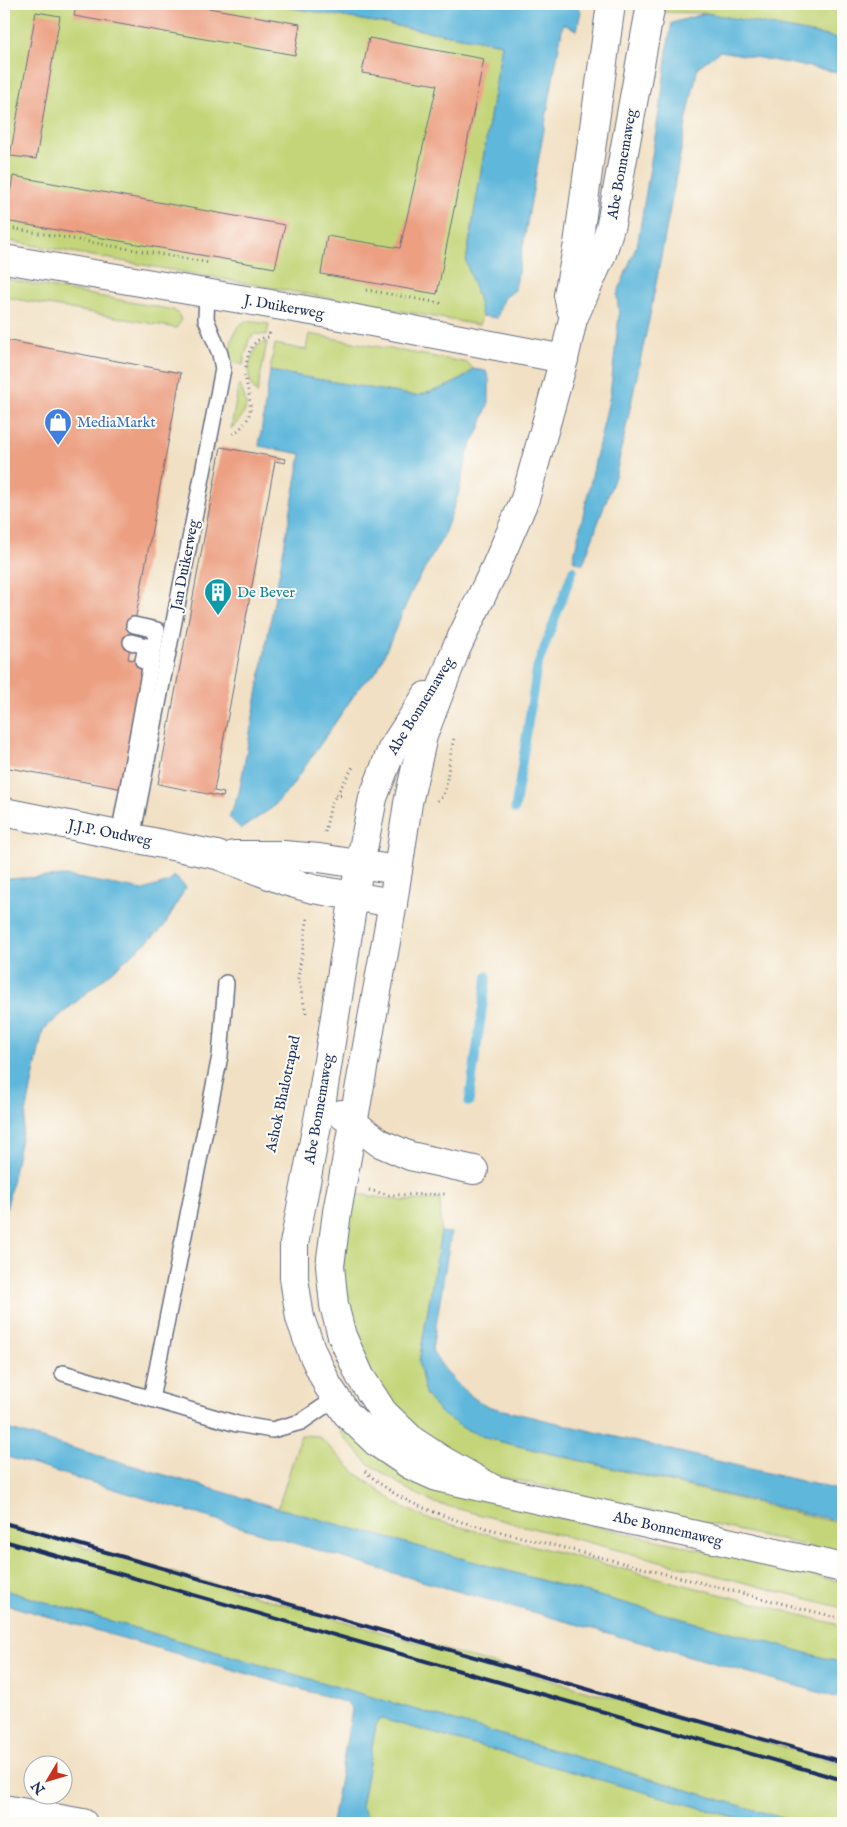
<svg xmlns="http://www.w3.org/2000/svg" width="847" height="1827" font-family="'IM FELL English',serif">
<rect width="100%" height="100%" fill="#fdfcf7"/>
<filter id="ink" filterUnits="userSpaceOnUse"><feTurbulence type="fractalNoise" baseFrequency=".02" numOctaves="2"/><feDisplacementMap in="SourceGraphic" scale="10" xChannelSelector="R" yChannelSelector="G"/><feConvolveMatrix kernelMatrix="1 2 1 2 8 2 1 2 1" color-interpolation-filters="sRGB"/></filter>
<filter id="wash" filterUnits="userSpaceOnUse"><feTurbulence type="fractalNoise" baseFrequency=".0096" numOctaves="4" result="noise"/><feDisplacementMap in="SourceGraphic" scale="20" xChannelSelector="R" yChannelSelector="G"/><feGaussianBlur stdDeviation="1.12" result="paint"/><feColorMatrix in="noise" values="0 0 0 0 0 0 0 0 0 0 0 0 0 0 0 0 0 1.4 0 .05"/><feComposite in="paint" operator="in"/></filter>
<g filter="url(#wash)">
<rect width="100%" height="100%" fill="#f1e0c3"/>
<g fill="#c3d578" stroke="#6f826b">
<path d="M4 4H269L502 44 466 262 478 298 482 316 479 325 4 240Z"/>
<path d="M659 4H843V39L706 13 654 12Z"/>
<path d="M5 279 174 310 179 315 181 321 176 328 4 297Z"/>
<path d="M246 321 269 324 267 335 255 334 249 339 243 365 228 361C231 347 231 328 246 321Z"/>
<path d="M309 334 468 363 473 369C460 384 435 391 416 396L270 371 275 344 306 350Z"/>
<path d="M267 342 257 394C244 377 248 362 258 345Z"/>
<path d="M239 384C250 407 248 411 231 429Z"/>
<path d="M351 1193 403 1201 440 1199 441 1232 419 1362 463 1428 489 1439 843 1524V1554L484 1473 443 1453 376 1389 345 1310 343 1263Z"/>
<path d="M349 1427 547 1515 843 1582V1608L435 1503 407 1489 369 1464 339 1432Z"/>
<path d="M301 1435 318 1436 357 1474 397 1504 426 1518 843 1626V1663L278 1508Z"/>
<path d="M4 1524 843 1764V1823H799L465 1724 4 1590Z"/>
<path d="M382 1719 755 1823H368L361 1807 376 1725 378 1720Z"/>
</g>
<g fill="#5eb7db" stroke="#3c739c">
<path d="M269 4H576L581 11 577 30 563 24 515 290 503 299 497 318 482 316 478 298 466 262 502 44Z"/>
<path d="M706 13 843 39V73L720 51 698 67 688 113 651 310 616 474 583 564 573 560 610 395 619 316 617 295 638 241 662 94 668 43 672 23Z"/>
<path d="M473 369 486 371 489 379V402L479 430 469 449 458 495 443 537 412 591 377 671 361 685 291 787 272 808 241 829 229 817 239 793 301 454 259 446 270 371 416 396C435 391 460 384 473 369Z"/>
<path d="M66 876 143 890 169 882 174 876 186 887 163 928 43 1030 4 1222V879Z"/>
<path d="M441 1232 451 1233 432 1350C443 1370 464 1394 484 1404 491 1408 500 1409 507 1411L843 1491V1522L489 1439 463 1428 440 1413 425 1394 419 1362Z"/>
<path d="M4 1428 278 1508 843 1663V1699L400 1575 4 1456Z"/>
<path d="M4 1590 465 1724 799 1823H755L382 1719 378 1720 376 1725 361 1807 368 1818V1823H332L352 1709 348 1704 335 1699 4 1604Z"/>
</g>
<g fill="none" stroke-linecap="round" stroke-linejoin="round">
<g stroke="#5eb7db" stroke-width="9">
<path d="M515 809 537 667 573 570"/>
<path d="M469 1102 487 976"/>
</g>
</g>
<g id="blocks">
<g fill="#ec9f81">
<path d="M76 4H186L300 24 295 55 74 16Z"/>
<path d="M36 12 60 16 36 159 10 156Z"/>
<path d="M369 38 484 59 437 294 321 274 327 236 400 248 437 85 362 73Z"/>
<path d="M13 176 285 225 275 268 5 221Z"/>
<path d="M5 340 181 373 128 659 153 664 129 790 4 767V351Z"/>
<path d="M221 447 286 459 285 463 275 461 214 791 224 793 223 797 158 784Z"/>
</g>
</g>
</g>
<g filter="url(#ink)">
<use href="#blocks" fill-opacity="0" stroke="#666d81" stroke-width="1"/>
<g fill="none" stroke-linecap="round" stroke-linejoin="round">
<g stroke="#666d81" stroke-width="18">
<g id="lane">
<path d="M131 642 146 646 143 661"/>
<path d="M119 835 157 630 134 625"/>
<path d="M132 838 223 369 220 354 206 319 207 293"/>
<path d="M63 1373 237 1424 272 1430 301 1422 336 1398"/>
<path d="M151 1399 220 1056 226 983"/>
</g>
</g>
<g stroke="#666d81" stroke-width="30">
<g id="street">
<path d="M4 259 335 315 564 359"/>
<path d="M571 309 568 295 578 244 611 4"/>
<path d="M426 696 392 749 373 798 354 895 322 1099 294 1244V1278L300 1318 312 1352 328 1386 347 1414 376 1442 410 1465 437 1477 843 1568"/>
<path d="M4 812 217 855 285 881 313 889 393 903"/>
<path d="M234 855H284L319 858 398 870"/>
<path d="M341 1114 380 1143 410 1156 474 1170"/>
<path d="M493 1489 442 1460 413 1441 383 1412 360 1376 342 1336 334 1305 330 1266 337 1212 393 903 408 803 423 736 456 649 496 566 525 499 564 359 573 319 602 254 611 224 651 4"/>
<path d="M4 1809 83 1823"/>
</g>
</g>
<g stroke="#666d81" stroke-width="3" stroke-dasharray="1 4" stroke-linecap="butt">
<path d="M4 227 210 263"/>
<path d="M366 290 440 303 443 306"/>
<path d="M246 367C248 352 252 338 269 337L270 331"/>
<path d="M233 434C259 416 249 401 245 375"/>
<path d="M335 795 347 796"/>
<path d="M437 801 443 796 446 786 451 752 454 738"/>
<path d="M325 832 331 804 353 767"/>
<path d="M306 1013 298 978 308 916"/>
<path d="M369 1190 389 1195 445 1194"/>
<path d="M365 1471C397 1500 422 1508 462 1522L843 1619"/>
</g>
<use href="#lane" stroke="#fff" stroke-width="15"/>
<use href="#street" stroke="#fff" stroke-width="28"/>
<g stroke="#1b2f5e" stroke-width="4">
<path d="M4 1523 843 1762"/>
<path d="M4 1541 843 1780"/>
</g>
</g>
</g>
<defs>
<g id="shop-pin" transform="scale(1.4375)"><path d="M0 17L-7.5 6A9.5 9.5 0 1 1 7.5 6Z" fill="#3f7fe0" stroke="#fdfcf7"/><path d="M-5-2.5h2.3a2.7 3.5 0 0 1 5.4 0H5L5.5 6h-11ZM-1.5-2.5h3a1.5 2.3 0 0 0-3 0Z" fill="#fff"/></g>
<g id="building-pin" transform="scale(1.4375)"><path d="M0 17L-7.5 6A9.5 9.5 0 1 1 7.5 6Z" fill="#0f9aa8" stroke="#fdfcf7"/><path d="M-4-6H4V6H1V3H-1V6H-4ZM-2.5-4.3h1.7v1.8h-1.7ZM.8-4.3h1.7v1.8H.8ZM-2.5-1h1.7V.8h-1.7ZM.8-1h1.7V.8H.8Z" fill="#fff"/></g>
</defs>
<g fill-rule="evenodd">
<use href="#shop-pin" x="58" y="422"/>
<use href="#building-pin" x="218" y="592"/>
</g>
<g text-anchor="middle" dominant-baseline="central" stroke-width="4" stroke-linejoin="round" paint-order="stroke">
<g font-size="15" fill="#1b2f5e" stroke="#fdfcf7">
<text transform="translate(622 164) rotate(-80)">Abe Bonnemaweg</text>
<text transform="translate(284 307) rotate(10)">J. Duikerweg</text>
<text transform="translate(185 565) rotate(-79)">Jan Duikerweg</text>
<text transform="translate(421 706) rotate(-58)">Abe Bonnemaweg</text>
<text transform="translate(110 833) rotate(11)">J.J.P. Oudweg</text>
<text transform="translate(283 1094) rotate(-78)">Ashok Bhalotrapad</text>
<text transform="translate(319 1109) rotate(-80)">Abe Bonnemaweg</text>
<text transform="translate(668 1529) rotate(13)">Abe Bonnemaweg</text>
</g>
<g font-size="15" fill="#366cbe" stroke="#fdfcf7" text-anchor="start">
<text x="77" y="422">MediaMarkt</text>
</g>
<g font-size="15" fill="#0d838f" stroke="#fdfcf7" text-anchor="start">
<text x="237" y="592">De Bever</text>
</g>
</g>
<rect width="847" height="1827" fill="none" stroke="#fdfcf7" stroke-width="20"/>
<g transform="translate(48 1780) rotate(232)"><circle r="24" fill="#fdfcf7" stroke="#a3aaba"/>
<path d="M0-4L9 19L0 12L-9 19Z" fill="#c8321e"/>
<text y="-8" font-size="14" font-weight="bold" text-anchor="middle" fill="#1b2f5e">N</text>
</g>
</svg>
